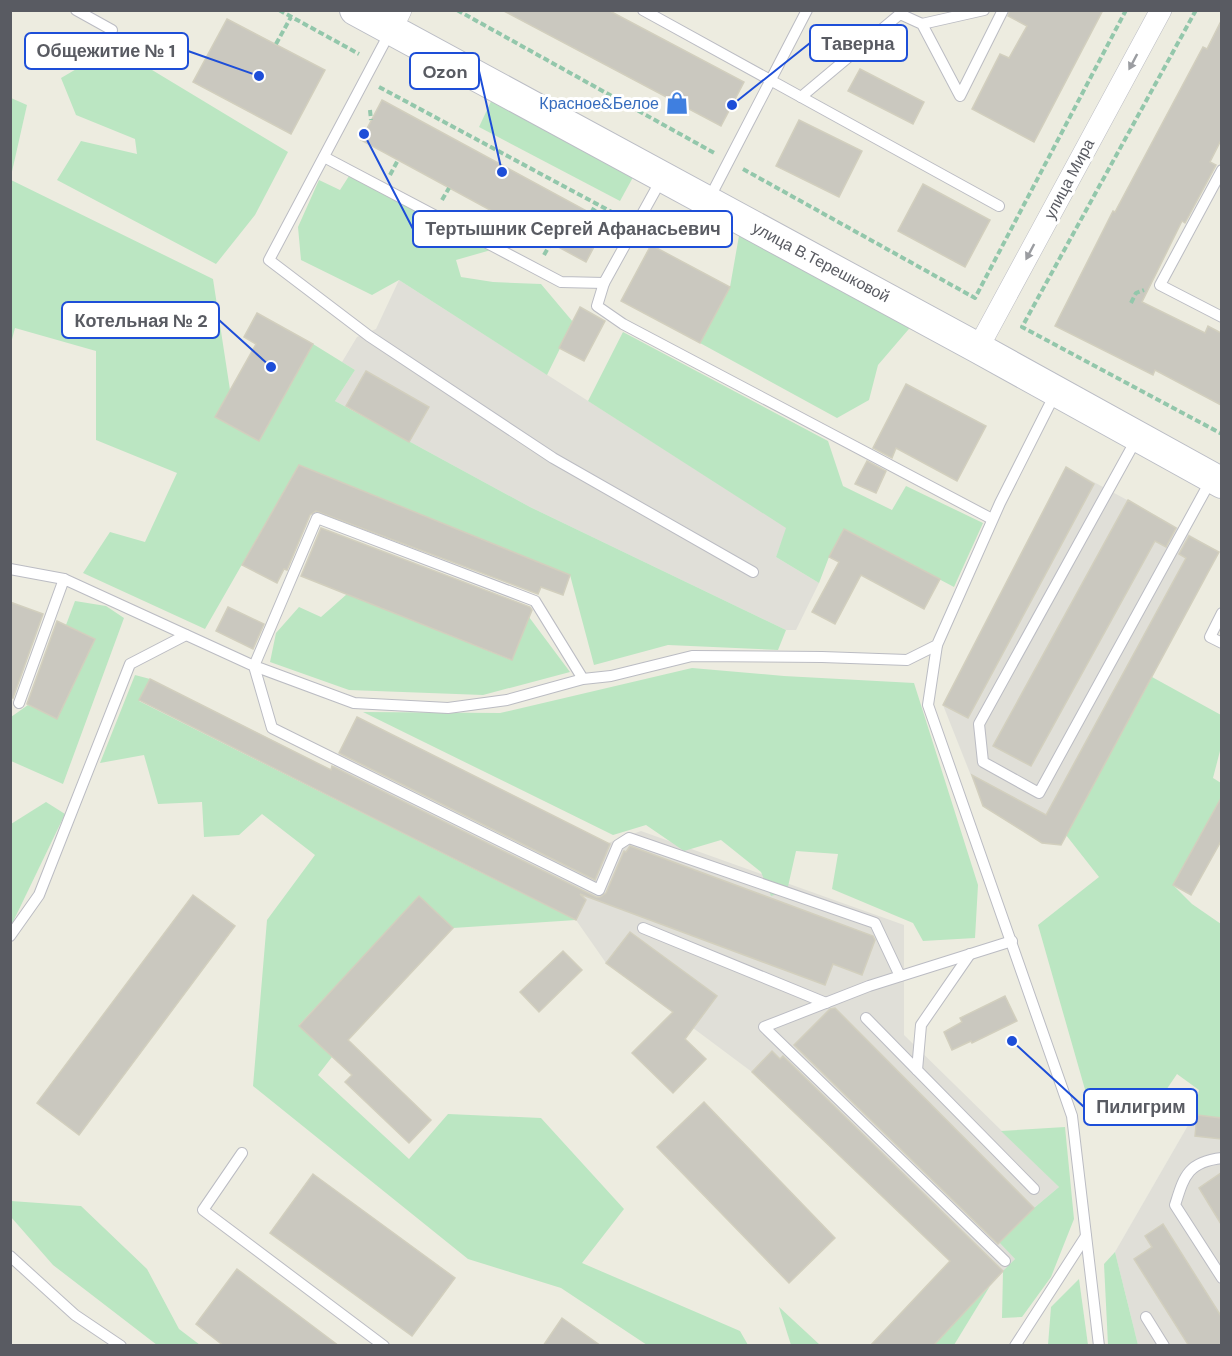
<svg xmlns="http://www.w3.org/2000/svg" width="1232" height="1356" font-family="'DM Sans',sans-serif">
<rect width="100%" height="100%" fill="#edece0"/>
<g fill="#e0dfd8">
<path d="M399 280 787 528 776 557 819 583 796 630H786L530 507 335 401 355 370 342 362 357 337 376 329Z"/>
<path d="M1066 467 1166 521 1219 552 1061 845 1042 843 983 806 943 705Z"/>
<path d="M150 679 332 770 357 717 608 843 641 831 904 925V1035L1059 1187 1034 1208 1000 1242 1015 1259 990 1286 957 1254 950 1261 752 1072 606 963 576 920 139 700Z"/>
<path d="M1194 1115 1221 1118V1345H1138L1115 1252Z"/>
</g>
<g fill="#bbe6c2">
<path d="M114 47 288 152 255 215 216 264 57 180 81 141 137 154 135 139 76 115 61 78Z"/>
<path d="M494 95 637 170 620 201 479 127Z"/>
<path d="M11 98 27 105 11 176Z"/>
<path d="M349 176 491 250 456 260 461 277 493 282 541 284 573 322 547 375 399 280 372 295 301 260 298 227 319 180 340 190Z"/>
<path d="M11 180 213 279 230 390 259 441 313 344 355 370 335 401 530 507 786 630 778 650 668 645 594 665 570 575 299 465 205 629 83 573 110 532 145 542 177 473 96 440V351L15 328 11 343Z"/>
<path d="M740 230 914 323 878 365 869 400 837 418 700 343 730 287Z"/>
<path d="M623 332 828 441 843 486 892 510 906 486 983 523 954 587 844 529 829 557 819 583 776 557 786 528 588 401Z"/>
<path d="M347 594 511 660 529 617 570 672 483 695 349 690 270 662 276 633 299 607 321 617Z"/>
<path d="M75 601 106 606 124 618 63 784 11 761V717L28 705 57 718 95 639 66 625Z"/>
<path d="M692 668 784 676 914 683 978 885 975 938 923 941 913 923 832 889 838 854 796 851 787 891 771 896 761 872 721 840 684 851 646 825 613 835 363 712 500 713Z"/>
<path d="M135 675 150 679 139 701 576 920 453 928 419 897 299 1025 332 1057 318 1075 409 1159 448 1114 541 1118 624 1209 582 1263 740 1331 748 1345H647L561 1288 468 1259 253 1086 267 920 315 855 262 814 239 835 204 837 202 802 158 804 144 755 100 763Z"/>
<path d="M1152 677 1221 715V747L1213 778 1221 783V798L1173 885 1192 904 1221 924V1118L1194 1115 1199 1090 1177 1074 1145 1121H1094L1038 925 1099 877 1066 835Z"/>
<path d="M46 802 65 814 11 926V824Z"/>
<path d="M1065 1127 1074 1219 1051 1277 1022 1317 1002 1318 1003 1271 1015 1259 999 1242 1034 1208 1059 1187 1001 1131Z"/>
<path d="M11 1201 81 1206 147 1269 179 1329 200 1345H157L53 1265 11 1217Z"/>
<path d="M1115 1252 1138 1345H1108L1104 1264Z"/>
<path d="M1079 1279 1088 1345H1048L1051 1307Z"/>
<path d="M990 1286 954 1345H933Z"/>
<path d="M779 1307 820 1345H791Z"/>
</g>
<g fill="#cac8bf" stroke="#d2cfbe" stroke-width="1.5">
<path d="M502 10H608L744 82 721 126Z"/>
<path d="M1010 10H1103L1034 142 972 109 1000 54 1009 58 1027 26 1008 16Z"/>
<path d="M227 19 325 70 291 134 193 82Z"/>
<path d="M1221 21V140L1210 162 1216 165 1185 223 1182 221 1142 302 1205 333 1208 326 1221 333V405L1155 370 1153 375 1055 326 1113 211 1115 212 1203 47 1207 49Z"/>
<path d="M860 69 924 102 913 124 848 91Z"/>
<path d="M382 100 607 222 586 262 361 140Z"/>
<path d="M799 120 862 151 839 197 776 166Z"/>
<path d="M923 184 990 220 965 267 898 231Z"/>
<path d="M651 245 730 287 700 343 621 301Z"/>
<path d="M580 307 605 321 584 361 559 348Z"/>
<path d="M257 313 313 344 259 441 215 417 256 344 244 337Z"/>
<path d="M366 371 429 407 409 442 346 406Z"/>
<path d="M906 384 986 426 957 481 896 448 892 458 873 448Z"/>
<path d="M867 461 886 471 876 493 855 484Z"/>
<path d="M299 465 570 575 563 595 541 587 538 594 316 511 310 515 287 570 284 569 277 583 242 565Z"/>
<path d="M1066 467 1094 484 968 718 943 705Z"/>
<path d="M1128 500 1176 528 1166 547 1155 541 1031 766 993 746Z"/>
<path d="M321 528 530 607 532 610 512 660 301 576Z"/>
<path d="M844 529 940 579 924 609 861 575 835 624 812 612 839 562 829 557Z"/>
<path d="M1189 536 1219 552 1061 845 1042 843 983 806 972 775 1046 815 1186 558 1179 554Z"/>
<path d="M10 602 43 614 13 698 10 696Z"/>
<path d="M228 607 264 624 253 649 216 631Z"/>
<path d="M57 621 95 639 57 719 27 704Z"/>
<path d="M150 679 331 770 332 766 596 897H600L606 893 624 851 626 852 630 846 873 936 875 940 862 975 833 964 825 985 580 894 586 900 576 920 139 700Z"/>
<path d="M357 717 610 844 595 880 339 753Z"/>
<path d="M1221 798V841L1191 895 1173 885Z"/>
<path d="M193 895 235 926 79 1135 37 1103Z"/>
<path d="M419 896 453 928 348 1040 431 1120 409 1143 345 1082 352 1075 299 1026Z"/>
<path d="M630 932 717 996 685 1039 706 1059 673 1093 632 1053 673 1012 606 963Z"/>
<path d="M563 951 582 970 539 1012 520 992Z"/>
<path d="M1005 996 1017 1021 972 1043 971 1041 952 1050 944 1032 962 1022 960 1018Z"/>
<path d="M835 1008 1034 1208 998 1244 794 1045 830 1009Z"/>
<path d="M772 1051 780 1059 783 1056 1003 1271 933 1346H870L950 1261 752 1072Z"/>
<path d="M704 1102 835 1238 789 1283 657 1147Z"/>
<path d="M1197 1115 1221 1118V1139L1195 1136Z"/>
<path d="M1221 1173V1224L1199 1188Z"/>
<path d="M313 1174 455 1278 412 1336 270 1233Z"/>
<path d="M1163 1224 1221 1316V1346H1189L1134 1259 1152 1247 1145 1236Z"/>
<path d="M237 1269 339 1346H224L196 1324Z"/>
<path d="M562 1318 601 1346H543Z"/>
</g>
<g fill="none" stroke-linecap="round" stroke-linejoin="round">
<g stroke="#bbbcc3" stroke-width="12">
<g id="service">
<path d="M76 10 112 30"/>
<path d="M643 10 999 206"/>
<path d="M922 24 984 10"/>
<path d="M390 32 269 260 369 336 553 458 753 572"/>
<path d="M801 97 900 14 922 24 960 96 1003 10"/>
<path d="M324 157 561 282 604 283 661 180"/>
<path d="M1222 170 1160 285 1222 317"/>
<path d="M709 199 807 10"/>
<path d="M604 283 597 306 623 324 992 519"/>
<path d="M1137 438 979 724 983 762 1039 793 1212 478"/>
<path d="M10 569 64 579"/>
<path d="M1222 613 1210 637 1222 643"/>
<path d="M937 645 928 705 1072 1116 1099 1346"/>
<path d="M583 679 507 700 448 708 354 703 254 666 317 518 535 601 583 679 611 676 692 656 822 657 907 660 937 645 1000 503 1056 392"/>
<path d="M19 703 64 579 254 666 272 728 599 890 618 845 629 838 875 923 900 976"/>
<path d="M643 928 826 1003"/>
<path d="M10 936 39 895 130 664 186 635"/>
<path d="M970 954 921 1025 917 1070 1034 1189"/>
<path d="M866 1018 917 1070"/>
<path d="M242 1153 203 1210 384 1346"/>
<path d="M1222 1158C1187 1162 1184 1177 1175 1205L1222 1278"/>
<path d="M10 1256 75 1315 121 1346"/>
<path d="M1005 1261 764 1027 869 986 1012 941"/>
<path d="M1146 1317 1164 1346"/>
<path d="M1015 1346 1086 1236"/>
</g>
</g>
<g stroke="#bbbcc3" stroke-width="22">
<g id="minor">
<path d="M391 30 401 10"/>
<path d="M978 348 1161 10"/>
</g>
</g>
<g stroke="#bbbdc5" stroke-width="32">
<path id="secondary" d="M355 10 978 348 1222 483"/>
</g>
<g stroke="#93c7ab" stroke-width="4" stroke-dasharray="6 3" stroke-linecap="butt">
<path d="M279 10 359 54"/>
<path d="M457 10 716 154"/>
<path d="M1196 10 1022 327 1222 434"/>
<path d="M276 44 291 17"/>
<path d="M379 87 623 218"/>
<path d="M370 110 371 120"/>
<path d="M743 169 975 298 1126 10"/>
<path d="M390 175 398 160"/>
<path d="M442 200 449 188"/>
<path d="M593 210 619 224"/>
<path d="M591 213 597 203"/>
<path d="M493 228 500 215"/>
<path d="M544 255 551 243"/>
<path d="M1131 303 1136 293 1144 290"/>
</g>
<use href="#service" stroke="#fff" stroke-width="10"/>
<use href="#minor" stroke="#fff" stroke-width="21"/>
<use href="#secondary" stroke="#fff" stroke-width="30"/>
</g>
<defs><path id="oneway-solid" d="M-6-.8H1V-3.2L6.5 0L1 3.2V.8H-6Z" transform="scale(1.5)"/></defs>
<g fill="#9b9da1">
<use href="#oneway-solid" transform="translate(1133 62) rotate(118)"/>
<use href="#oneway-solid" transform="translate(1030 252) rotate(118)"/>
</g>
<defs>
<g id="shop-bare" transform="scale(1.8)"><path d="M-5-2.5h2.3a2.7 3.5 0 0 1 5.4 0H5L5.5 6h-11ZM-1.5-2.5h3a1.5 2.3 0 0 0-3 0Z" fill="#3f7fe0" stroke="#fff" stroke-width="2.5" paint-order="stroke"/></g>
</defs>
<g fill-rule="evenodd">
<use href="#shop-bare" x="677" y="103"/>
</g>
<g text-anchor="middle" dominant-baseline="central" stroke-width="6" stroke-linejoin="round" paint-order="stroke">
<g font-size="16" fill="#366cbe" stroke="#fff" text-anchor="end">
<text x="659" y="103">Красное&amp;Белое</text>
</g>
<g font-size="16" fill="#595b62" stroke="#fff">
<text transform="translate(1069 179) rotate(-62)">улица Мира</text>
<text transform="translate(821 262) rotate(28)">улица В.Терешковой</text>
</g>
</g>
<path fill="none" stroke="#1d4ed8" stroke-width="2" d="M732 105L810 43M259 76L188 51M502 172L479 71M364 134L413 229M271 367L219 320M1012 1041L1084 1107"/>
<g fill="#1d4ed8" stroke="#fff" stroke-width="2">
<circle cx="732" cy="105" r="6"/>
<circle cx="259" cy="76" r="6"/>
<circle cx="502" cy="172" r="6"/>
<circle cx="364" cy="134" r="6"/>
<circle cx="271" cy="367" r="6"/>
<circle cx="1012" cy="1041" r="6"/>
</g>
<g fill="#fff" stroke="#1d4ed8" stroke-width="2">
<rect x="810" y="25" width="97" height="36" rx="6"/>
<rect x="25" y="33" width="163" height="36" rx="6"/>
<rect x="410" y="53" width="69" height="36" rx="6"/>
<rect x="413" y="211" width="319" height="36" rx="6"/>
<rect x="62" y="302" width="157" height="36" rx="6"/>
<rect x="1084" y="1089" width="113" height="36" rx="6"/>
</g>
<g font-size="18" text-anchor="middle" font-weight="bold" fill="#595b62">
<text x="858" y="50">Таверна</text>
<text x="106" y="57">Общежитие № 1</text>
<text x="445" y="78">Ozon</text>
<text x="573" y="235">Тертышник Сергей Афанасьевич</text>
<text x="141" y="327">Котельная № 2</text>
<text x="1141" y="1113">Пилигрим</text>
</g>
<rect width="1232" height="1356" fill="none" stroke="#595b62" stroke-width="24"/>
</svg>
